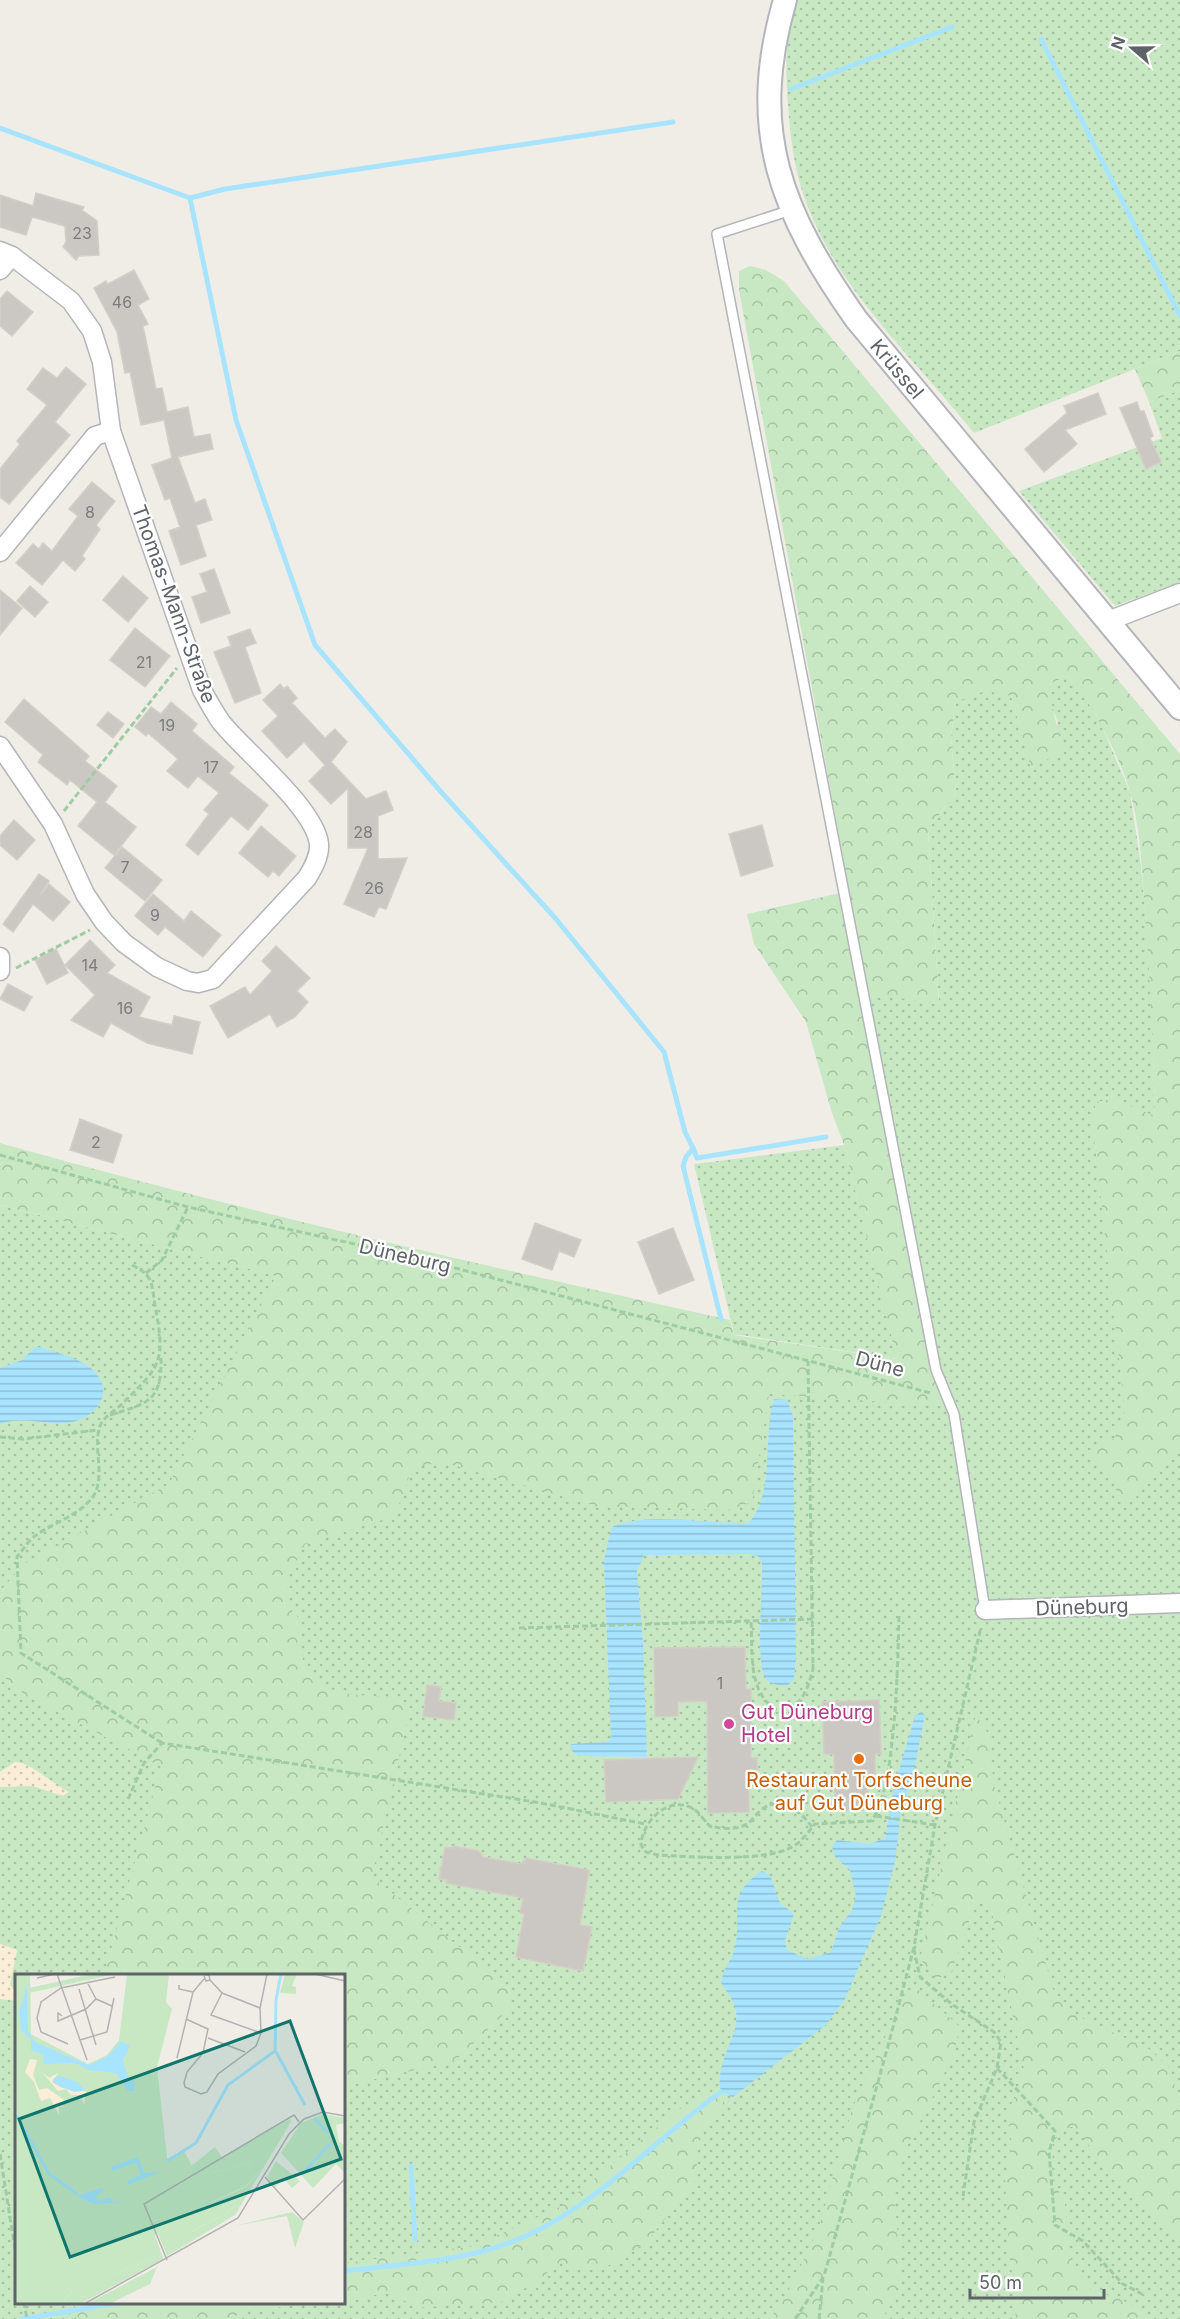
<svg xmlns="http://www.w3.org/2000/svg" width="1180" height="2319" font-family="Inter,sans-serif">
<defs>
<pattern id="grass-dots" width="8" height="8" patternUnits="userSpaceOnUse" patternTransform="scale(1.5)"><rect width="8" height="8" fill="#c8e8c4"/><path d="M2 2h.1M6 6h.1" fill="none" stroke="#a6c0a3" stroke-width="1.8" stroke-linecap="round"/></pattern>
<pattern id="forest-crowns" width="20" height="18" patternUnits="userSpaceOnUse" patternTransform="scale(1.5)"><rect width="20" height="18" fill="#c8e8c4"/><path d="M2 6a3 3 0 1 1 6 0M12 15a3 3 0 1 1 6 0" fill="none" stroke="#a6c0a3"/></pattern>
<pattern id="sand-dots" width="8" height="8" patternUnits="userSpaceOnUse" patternTransform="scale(1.5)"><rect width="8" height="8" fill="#fbeed7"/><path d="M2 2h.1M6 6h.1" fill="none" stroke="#cec4b2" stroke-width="1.8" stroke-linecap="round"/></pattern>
<pattern id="water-rules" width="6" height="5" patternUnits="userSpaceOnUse" patternTransform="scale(1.5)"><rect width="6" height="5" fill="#a8e4ff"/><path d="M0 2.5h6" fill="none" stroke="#8cbcd2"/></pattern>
</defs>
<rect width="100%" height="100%" fill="#f0ede7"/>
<g fill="url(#grass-dots)" fill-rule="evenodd">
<path d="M797 0H1180V351L974 433C915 359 839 292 806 202 794 170 790 137 788 103 785 68 785 34 797 0Z"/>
<path d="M1180 390V582L1115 606 1019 491 1162 438 1149 402Z"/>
<path d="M1068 676 1079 687 1101 724 1130 792 1141 865 1151 977 1155 1117 1180 1405V2319H0V1205L277 1276 945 1406 868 993 939 1003 928 829 956 793 951 738 955 701 987 690 1011 696 1032 768 1058 723 1050 701V682ZM16 1976H344V2302H16Z"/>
<path d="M844 1145 898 1359 734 1334 694 1164Z"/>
</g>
<g fill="url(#forest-crowns)">
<path d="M750 266 766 270 784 281 1180 754V1450L1153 1470 1139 1495 1128 1501 1117 1493 1113 1479 1101 1471 1092 1458 1097 1444 1114 1439 1125 1411 1092 1120 1096 1102 1113 1099 1155 1116C1153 1044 1150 973 1144 901 1142 866 1140 827 1130 792 1122 762 1090 698 1068 676L1050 683C1050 706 1059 728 1062 752L1031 768 1011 696 987 691 955 702 951 738 956 793 928 829 939 1003 868 994 945 1406 769 1394 752 1502 728 1510 596 1506 442 1462 412 1468 395 1516 305 1544 288 1577 286 1605 301 1620C302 1633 300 1651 304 1663 317 1699 367 1695 397 1697L409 1712 372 1877 513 1990 508 2010 455 2061 344 2086V1976L104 1975 161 1766 25 1695 0 1673V1591L24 1564 169 1484 276 1276 0 1205V1143C241 1211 486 1266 730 1320L734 1335 897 1359 844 1145 831 1110 806 1022 754 944 747 914 849 891 739 290V271Z"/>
<path d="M1180 351V390L1149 402 1135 369Z"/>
<path d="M976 1715 988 1733 994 1785 1053 1989 1067 2011 1149 2049 1168 2066 1180 2103V2240L1114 2179 1074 2126 1062 2130 1053 2143 1052 2178 1065 2204 1069 2255 1091 2290 1121 2299 1142 2313 1144 2319H1016L1008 2231 1005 2179 1012 2145 1007 2116 1024 2070 992 1913 982 1894 971 1916 951 1973 936 1979 920 1959Z"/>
<path d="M914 1986 960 2027 955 2048 940 2083 902 2156 894 2197 901 2263 896 2295 882 2319H770L791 2286 819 2227 852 2109 902 2000Z"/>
<path d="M715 2090 723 2096V2105L699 2133 696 2179 646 2243 601 2270 576 2269 560 2262 536 2282 501 2302 416 2308 392 2293 344 2299V2263L474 2246 560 2207 678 2110Z"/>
<path d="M74 2303V2302L317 2303 241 2312 232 2319H78Z"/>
</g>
<g fill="url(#sand-dots)">
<path d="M15 1762C31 1762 52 1784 69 1792L63 1796 33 1786 0 1787V1772Z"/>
<path d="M0 1944 17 1950 10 1985 16 1991V2001L0 1999Z"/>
</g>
<g fill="url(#water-rules)">
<path d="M40 1347C62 1355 98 1361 103 1387 104 1395 101 1403 96 1408 70 1438 32 1412 0 1424V1368L22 1360 34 1348Z"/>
<path d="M774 1399 787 1400 793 1416 796 1657 794 1679 788 1685C779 1686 768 1685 764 1676 756 1655 763 1589 762 1563L758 1556 751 1554 644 1555 637 1571 643 1644 647 1757 578 1756 570 1749 571 1744 607 1742 611 1738 604 1561 611 1528C640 1511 713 1524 748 1523 776 1495 762 1436 774 1399Z"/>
<path d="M921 1712 925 1715 912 1781 901 1809 895 1862 881 1916 845 1999 826 2025 733 2097 721 2092C713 2057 747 2031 733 2002 730 1995 724 1989 721 1982 723 1970 730 1962 734 1951 744 1916 723 1896 762 1871L770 1875 780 1903 794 1914 785 1941 787 1950 808 1959 831 1952 839 1928 852 1910 856 1896 850 1870 835 1856 832 1847 837 1840 870 1844 885 1838 894 1787 915 1716Z"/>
</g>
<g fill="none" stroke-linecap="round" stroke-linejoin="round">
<g stroke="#a8e4ff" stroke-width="5">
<path d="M1041 39 1180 316"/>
<path d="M791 89 952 27"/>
<path d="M0 128 190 198 236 420 315 645 442 793 556 919 664 1052 685 1132 693 1148 686 1157 683 1166 721 1319"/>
<path d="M190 198 225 189 673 122"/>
<path d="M693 1148 697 1158 826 1137"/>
<path d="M411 2166 415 2240"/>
<path d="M344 2271C391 2265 451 2262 497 2247 585 2220 648 2144 721 2092"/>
<path d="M22 2319 123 2302"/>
</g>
</g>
<g fill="#cbc8c3" stroke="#d5cec5" stroke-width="1.5">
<path d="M36 193 84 207 82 210 97 221 99 255 79 256 76 260 63 247 66 242 65 226 32 217 26 235 0 227V195L33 206Z"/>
<path d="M134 270 149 299 138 305 148 324 143 326 156 389 162 388 167 412 188 407 194 437 210 434 213 449 178 457 195 503 205 499 212 520 196 525 206 556 181 565 169 531 180 527 170 498 165 500 152 465 172 458 164 420 141 425 130 372 125 373 117 332 94 288 106 281 108 284Z"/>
<path d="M7 291 33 312 12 336 0 326V299Z"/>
<path d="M66 367 86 384 55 422 70 435 9 504 0 497V469L20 444 17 441 47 405 27 389 43 368 57 378Z"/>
<path d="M1098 393 1106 414 1065 430 1077 444 1044 472 1025 449 1067 413 1064 406Z"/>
<path d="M1137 402 1140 411H1144L1153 436 1150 438 1161 462 1146 469 1120 408Z"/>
<path d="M92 482 115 501 96 525 100 529 82 556 85 559 75 571 63 560 42 585 16 563 33 544 39 549 43 543 52 551 78 516 69 509Z"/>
<path d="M214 569 230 613 201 623 192 597 207 592 200 574Z"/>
<path d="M123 576 148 598 128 622 103 600Z"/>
<path d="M30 586 48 602 35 617 17 601Z"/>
<path d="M0 590 22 608 0 635Z"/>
<path d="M135 628 170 656 145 687 110 660Z"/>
<path d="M250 629 256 643 245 647 261 693 235 703 214 652 231 646 228 637Z"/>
<path d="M280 684 284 689 287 686 297 698 292 703 325 738 335 729 347 742 331 762 366 799 386 791 393 810 378 816V859L407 858 386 909 379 907 374 917 344 904 368 848H348V788L331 804 309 781 325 765 304 742 287 758 262 731 278 716 263 700Z"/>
<path d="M24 699 89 756 85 761 117 786 105 802 136 827 114 855 78 826 97 802 70 780 67 785 38 762 43 755 5 722Z"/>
<path d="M171 702 197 724 192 731 234 767 229 773 268 805 248 830 231 816 198 855 186 845 209 814 204 810 219 793 198 776 188 788 167 771 178 759 148 733 146 736 135 727 151 707 161 714Z"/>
<path d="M108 712 124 724 113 738 97 725Z"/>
<path d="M14 820 35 840 17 860 0 845V836Z"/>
<path d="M762 825 773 866 741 876 729 834Z"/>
<path d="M261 826 296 856 279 876 273 871 268 877 239 853Z"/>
<path d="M122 847 162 880 145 901 105 868Z"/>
<path d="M39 874 49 881 40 895 49 884 70 902 53 921 33 904 13 932 3 924Z"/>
<path d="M153 894 184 921 191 911 221 935 203 957 165 927 158 935 135 916Z"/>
<path d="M90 940 115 965 107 973 150 997 139 1017 172 1025 174 1016 200 1022 192 1054 147 1043 111 1023 103 1037 71 1020 95 995 65 965Z"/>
<path d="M276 946 310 978 297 991 308 1002 295 1017 277 1027 270 1014 228 1038 210 1006 245 987 250 995 272 971 262 961Z"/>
<path d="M56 949 68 973 47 984 35 960Z"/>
<path d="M8 984 32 997 24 1011 0 999Z"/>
<path d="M80 1119 122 1135 113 1163 70 1150Z"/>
<path d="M535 1223 581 1240 574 1257 559 1251 552 1270 522 1259Z"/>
<path d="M673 1228 694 1280 659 1294 638 1242Z"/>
<path d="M745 1647 746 1689H751V1758H757V1782H749V1812L708 1813 707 1701 678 1702V1716L655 1717 654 1648Z"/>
<path d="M427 1685 441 1687 439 1701 456 1703 454 1720 423 1716Z"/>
<path d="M879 1700 881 1754H875V1777H868V1804L865 1810 835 1811 834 1754H824L822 1702Z"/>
<path d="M698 1757 678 1799 606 1802 604 1760Z"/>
<path d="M453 1846 479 1851 483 1857 521 1864 526 1858 589 1870 580 1925 592 1927 583 1971 516 1957 524 1914 520 1913 523 1898 446 1883 447 1880 439 1879 445 1847 452 1848Z"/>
</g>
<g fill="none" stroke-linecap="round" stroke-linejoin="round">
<g stroke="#b2b5b9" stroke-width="12">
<path id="service" d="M791 210 717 234 936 1370 954 1414 985 1610"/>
</g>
<g stroke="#b2b5b9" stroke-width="21">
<g id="minor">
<path d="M0 251 12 256 0 270"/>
<path d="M0 552 95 436 111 431"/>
<path d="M1108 621 1180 593"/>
<path d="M0 746 53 824 85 894 104 922 124 943 157 967 187 981 198 983 213 979 307 878C313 868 320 856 319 844 315 808 244 751 221 722 214 712 208 701 202 690L111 431 102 362 92 331 71 301 12 256"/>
<path d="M0 957V971"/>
<path d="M985 1610 1180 1603"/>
</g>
</g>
<g stroke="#b2b5b9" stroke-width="26">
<path id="tertiary" d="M785 0C747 131 781 212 856 319L1180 708"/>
</g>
<g stroke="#9ecca5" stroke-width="3" stroke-dasharray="6 3" stroke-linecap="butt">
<path d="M64 811 177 668"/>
<path d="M16 968 90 930"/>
<path d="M0 1155 188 1207 413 1257 931 1393"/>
<path d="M132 1265C154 1276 151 1282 155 1305 165 1361 163 1364 122 1404 115 1411 103 1417 100 1426 92 1448 107 1478 92 1498 78 1516 52 1523 35 1536 28 1541 23 1550 17 1557L21 1653 162 1743"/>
<path d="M146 1273 162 1260 188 1207"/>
<path d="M110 1415C148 1403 162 1402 161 1357"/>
<path d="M0 1437 23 1439 98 1430"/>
<path d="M751 1622C753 1652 747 1693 777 1710 801 1710 808 1689 813 1669L808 1361"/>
<path d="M519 1628 813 1619"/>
<path d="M128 1799 144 1763 162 1743 541 1803 645 1824"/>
<path d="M876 1816 935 1825"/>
<path d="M812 1827C800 1811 781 1794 761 1810 756 1814 753 1820 747 1824 738 1830 721 1829 710 1826 704 1821 700 1813 694 1809 668 1794 642 1822 641 1845L646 1852 658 1855C690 1857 765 1862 792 1847 802 1842 808 1832 815 1824L871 1821C896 1794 898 1655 899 1615"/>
<path d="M914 1949 920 1977 953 2005 994 2032 1001 2042 997 2068 974 2122 963 2196"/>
<path d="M997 2068 1055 2131 1049 2152 1055 2225 1083 2241 1123 2284 1142 2294"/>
<path d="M0 2154 16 2255"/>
<path d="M24 2302 27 2319"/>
<path d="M795 2319 824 2276 888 2046 914 1947 935 1825 981 1627"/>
<path d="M819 2319 823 2279"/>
</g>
<use href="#service" stroke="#fff" stroke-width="9"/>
<use href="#minor" stroke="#fff" stroke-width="18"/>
<use href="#tertiary" stroke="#fff" stroke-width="22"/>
</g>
<circle fill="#d1479c" stroke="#fff" stroke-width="2" cx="729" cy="1724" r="6"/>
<circle fill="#e8710a" stroke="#fff" stroke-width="2" cx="859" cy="1759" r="6"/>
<g text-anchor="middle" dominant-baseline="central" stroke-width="4.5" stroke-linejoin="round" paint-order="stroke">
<g font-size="16" fill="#797c7e">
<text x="82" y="233">23</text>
<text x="122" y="302">46</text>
<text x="90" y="512">8</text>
<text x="144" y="662">21</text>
<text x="167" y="725">19</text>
<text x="211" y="767">17</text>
<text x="363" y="832">28</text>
<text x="125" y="867">7</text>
<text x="374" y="888">26</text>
<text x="155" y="915">9</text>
<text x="90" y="965">14</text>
<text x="125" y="1008">16</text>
<text x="96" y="1142">2</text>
<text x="720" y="1683">1</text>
</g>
<g font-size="20" fill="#5e6367" stroke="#fff">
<text transform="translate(897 369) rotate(50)">Krüssel</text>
<text transform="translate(174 604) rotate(70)">Thomas-Mann-Straße</text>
<text transform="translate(405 1256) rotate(13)">Düneburg</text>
<text transform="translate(880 1364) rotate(15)">Düne</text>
<text transform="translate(1082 1607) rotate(-2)">Düneburg</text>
</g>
<g font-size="20" fill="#b23c85" stroke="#fff" text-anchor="start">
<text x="741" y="1712">Gut Düneburg<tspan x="741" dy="23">Hotel</tspan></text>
</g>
<g font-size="20" fill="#c56008" stroke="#fff">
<text x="859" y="1780">Restaurant Torfscheune<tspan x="859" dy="23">auf Gut Düneburg</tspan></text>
</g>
</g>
<g transform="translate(15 1974)">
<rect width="330" height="330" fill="#f0ede7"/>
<path d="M0 0H15L16 60 73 90 92 81 104 66 112 0H124L151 217 196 190 198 199 234 188 237 194 230 200H242L231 212 194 229 204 233 222 226V231L210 240 170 261H158L151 251 146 253 148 257 140 261 147 281 58 316 46 330H0ZM270 0H282L277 12 281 13V20L265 19ZM308 140 330 144V149L321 151 324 168 330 171V199L321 190 298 214 266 179 286 149ZM169 177 178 194 155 209 151 189ZM261 187 285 207 277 214 269 205 260 213 252 203Z" fill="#c8e8c4"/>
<path d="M77 0H100L14 19V14ZM124 0H154L151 28 157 35 142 93 155 209 200 173 207 183 275 145 276 148 220 241 152 282 143 260 147 257 146 252 151 251 159 261 174 259 210 240 222 231V226L167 250 149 243 151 236 158 238 191 222 195 229 231 213 242 200H229L237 194 234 188 198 199 196 191 151 217 145 196H130L123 161 108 148 94 153 93 167 72 170 62 192 54 188 27 145 76 141 81 114 94 116 109 130 138 133ZM10 153 33 198 61 220 50 221 36 213 16 173 6 166 0 168ZM0 170 25 222 36 235 80 237 79 245 62 244 45 249 31 243 20 224 0 212V199L16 211 0 181ZM0 227 14 241 26 262 38 268 77 254 95 243 85 242 86 238 117 234 86 257 84 271 64 296 65 313 147 281 148 285 65 330H46L58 316 54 306 73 262 57 268 40 298 17 273 12 255 0 239ZM277 238 289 248 280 274 272 242 220 252ZM0 265 27 296 41 303 33 311 28 330H0V320L7 316 0 310V290L6 283ZM142 293 135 310 94 330H72Z" fill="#c8e8c4"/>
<path d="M15 85 22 86 18 101 24 116 32 114 49 126 48 132 44 133V141L35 124 26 127 19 108 10 98ZM27 98 34 104 43 99 37 108 47 114 71 117 69 131 65 121H56L51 115 43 117Z" fill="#fbeed7"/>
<path d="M12 12 13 57 20 68 74 91 93 82 106 67 115 72 108 86 112 101 120 109 119 117H113L101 99 73 96 61 89 28 90 29 81 16 76V66L6 56 4 38ZM44 102 63 108 70 117 59 118 40 110 38 105ZM123 183 129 199 145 198 113 211 112 207 126 201 121 188 98 197 95 188 98 192ZM86 214 89 216 81 222 83 227 95 223 98 228H114L78 230 62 222Z" fill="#a8e4ff"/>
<path fill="none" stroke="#a8e4ff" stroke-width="3" d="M261 78 290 131M0 139 34 200 62 220M299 144 313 159M152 187 181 169 213 111 260 77 261 26 266 0M287 200 315 170"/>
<path fill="none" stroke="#b2b2b0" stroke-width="1.5" d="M42 0 72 86M184 0 194 1 195 6 191 7 189 2M300 0 330 7M22 4 40 0M195 6 207 19 196 41 246 59 245 34 252 0M72 8 81 25M164 11V15L178 18M64 15 81 71M207 19 245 34M47 42 43 39V47L71 35 81 25 97 32M171 45 193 55 188 79 172 98 169 109 170 113 186 120 192 118 203 100 241 72 246 59M193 64 230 78M65 66 92 58 99 24M53 70 26 58 22 44 26 28 46 14 100 3M162 84 178 18 189 5M250 203 288 246 330 205M152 286 129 230 279 141 284 148M69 330 223 244 274 160 289 145 308 138 330 142"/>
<path fill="#0f766e" fill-opacity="0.15" stroke="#0f766e" stroke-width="3" d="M275 47 326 185 55 283 4 145Z"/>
<rect width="330" height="330" fill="none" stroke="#5e6367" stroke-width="3"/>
</g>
<g transform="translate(1132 48) rotate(290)" stroke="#ffffff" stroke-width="4.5" paint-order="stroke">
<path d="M0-4.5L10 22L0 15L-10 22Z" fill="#5e6367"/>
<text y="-9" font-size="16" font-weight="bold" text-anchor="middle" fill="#5e6367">N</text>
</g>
<path d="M970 2289v9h134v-9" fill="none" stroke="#5e6367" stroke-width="3"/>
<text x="979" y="2289" font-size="18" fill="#5e6367" stroke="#ffffff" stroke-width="4.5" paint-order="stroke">50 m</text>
</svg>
